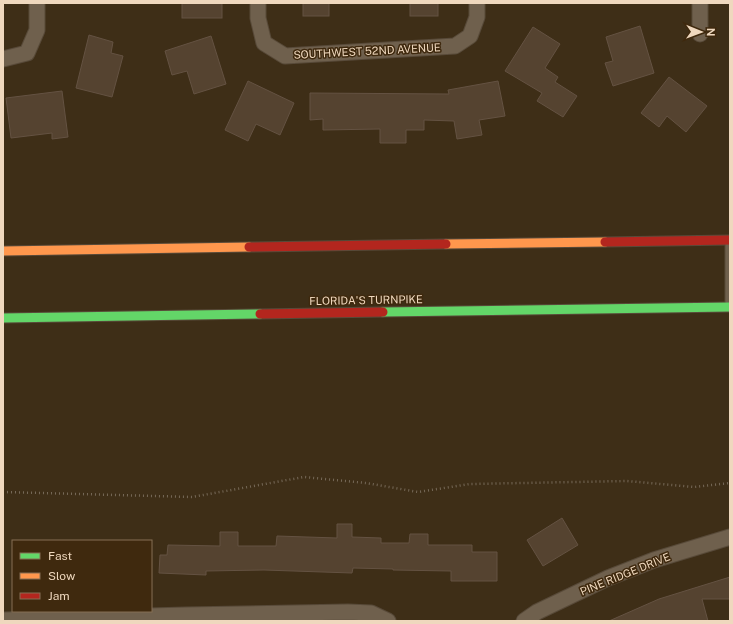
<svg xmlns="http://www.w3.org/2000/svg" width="733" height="624" font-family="'Public Sans',sans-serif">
<rect width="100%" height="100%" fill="#3e2e17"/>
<g fill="#554330" stroke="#645242">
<rect x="182" y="3" width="40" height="15"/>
<rect x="303" y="3" width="26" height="13"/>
<rect x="410" y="3" width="28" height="13"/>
<path d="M640 26 654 73 613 86 605 63 613 61 606 37Z"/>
<path d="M533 27 560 44 545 68 558 77 555 82 577 96 563 117 537 101 542 93 505 71Z"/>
<path d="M89 35 113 42 111 53 123 56 112 97 76 88Z"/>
<path d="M211 36 226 84 194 94 187 71 172 75 165 51Z"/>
<path d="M669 77 707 106 686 132 667 116 659 127 641 113Z"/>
<path d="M248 81 294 103 280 135 256 124 248 141 225 130Z"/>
<path d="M498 81 505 116 479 120 482 135 457 139 454 121 424 120V130H406V143H380V129L323 130V119L310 120V93L449 94 448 90Z"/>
<path d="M62 91 68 137 52 139V133L11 138 6 98Z"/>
<path d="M562 518 578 545 543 566 527 540Z"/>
<path d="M337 524H352V537L381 538V543H409L410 534H428V545H472V552H497V581H451V571L393 570V569L353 568 352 573 264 570 206 571V575L159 573 160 555H167L168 545 220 546V532H238V546H276L277 536 337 538Z"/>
<path d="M730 577V599H702L708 621H609L659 599Z"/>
</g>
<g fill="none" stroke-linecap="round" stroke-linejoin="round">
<g stroke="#584a39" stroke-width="9">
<path id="lane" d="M729 305V242"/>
</g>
<g stroke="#584a39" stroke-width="17">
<g id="street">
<path d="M258 3V18L264 43 285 56 455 46 470 36 477 17V3"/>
<path d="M700 34V3"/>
<path d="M3 59 27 53 37 30V3"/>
<path d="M3 620 186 615 348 612 371 613 388 621"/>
<path d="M524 621 537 612 608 578 654 560 730 537"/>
</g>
</g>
<g stroke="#584a39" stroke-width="11">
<g id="fast">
<path d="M383 312 730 307"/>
<path d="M3 318 260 314"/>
</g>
</g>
<g stroke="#584a39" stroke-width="11">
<g id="slow">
<path d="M446 244 605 242"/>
<path d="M3 251 249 247"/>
</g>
</g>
<g stroke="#584a39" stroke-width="11">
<g id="jam">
<path d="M605 242 730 240"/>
<path d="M249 247 446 244"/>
<path d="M260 314 383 312"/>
</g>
</g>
<path stroke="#766958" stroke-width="2.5" stroke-dasharray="1 3" stroke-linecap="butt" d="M3 492 192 497 304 477 366 483 418 492 470 484 627 481 694 487 730 483"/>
<use href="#lane" stroke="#6f604d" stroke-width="7"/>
<use href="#street" stroke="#6f604d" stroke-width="15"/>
<use href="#fast" stroke="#63d668" stroke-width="9"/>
<use href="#slow" stroke="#ff974d" stroke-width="9"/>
<use href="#jam" stroke="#b3261e" stroke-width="9"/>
</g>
<g text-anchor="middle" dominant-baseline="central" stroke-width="3" stroke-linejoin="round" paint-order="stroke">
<g font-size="11" fill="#efd8be" stroke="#3f290e">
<text transform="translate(367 51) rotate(-3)">SOUTHWEST 52ND AVENUE</text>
<text transform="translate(366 300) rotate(-1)">FLORIDA'S TURNPIKE</text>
<text transform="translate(625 574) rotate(-22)">PINE RIDGE DRIVE</text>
</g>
</g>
<rect width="733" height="624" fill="none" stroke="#efd8be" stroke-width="8"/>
<rect x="12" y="540" width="140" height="72" fill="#3f290e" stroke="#856f54"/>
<rect x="20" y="553" width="20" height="6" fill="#63d668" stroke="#856f54"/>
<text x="48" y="560" font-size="12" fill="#efd8be">Fast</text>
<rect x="20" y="573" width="20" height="6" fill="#ff974d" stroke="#856f54"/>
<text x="48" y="580" font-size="12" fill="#efd8be">Slow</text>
<rect x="20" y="593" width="20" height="6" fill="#b3261e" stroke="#856f54"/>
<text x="48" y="600" font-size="12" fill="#efd8be">Jam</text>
<g transform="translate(701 32) rotate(91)" stroke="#3f290e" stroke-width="3" paint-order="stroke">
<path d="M0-3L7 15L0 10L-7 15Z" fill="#efd8be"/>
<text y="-6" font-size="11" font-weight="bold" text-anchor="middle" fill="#efd8be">N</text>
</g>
</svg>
